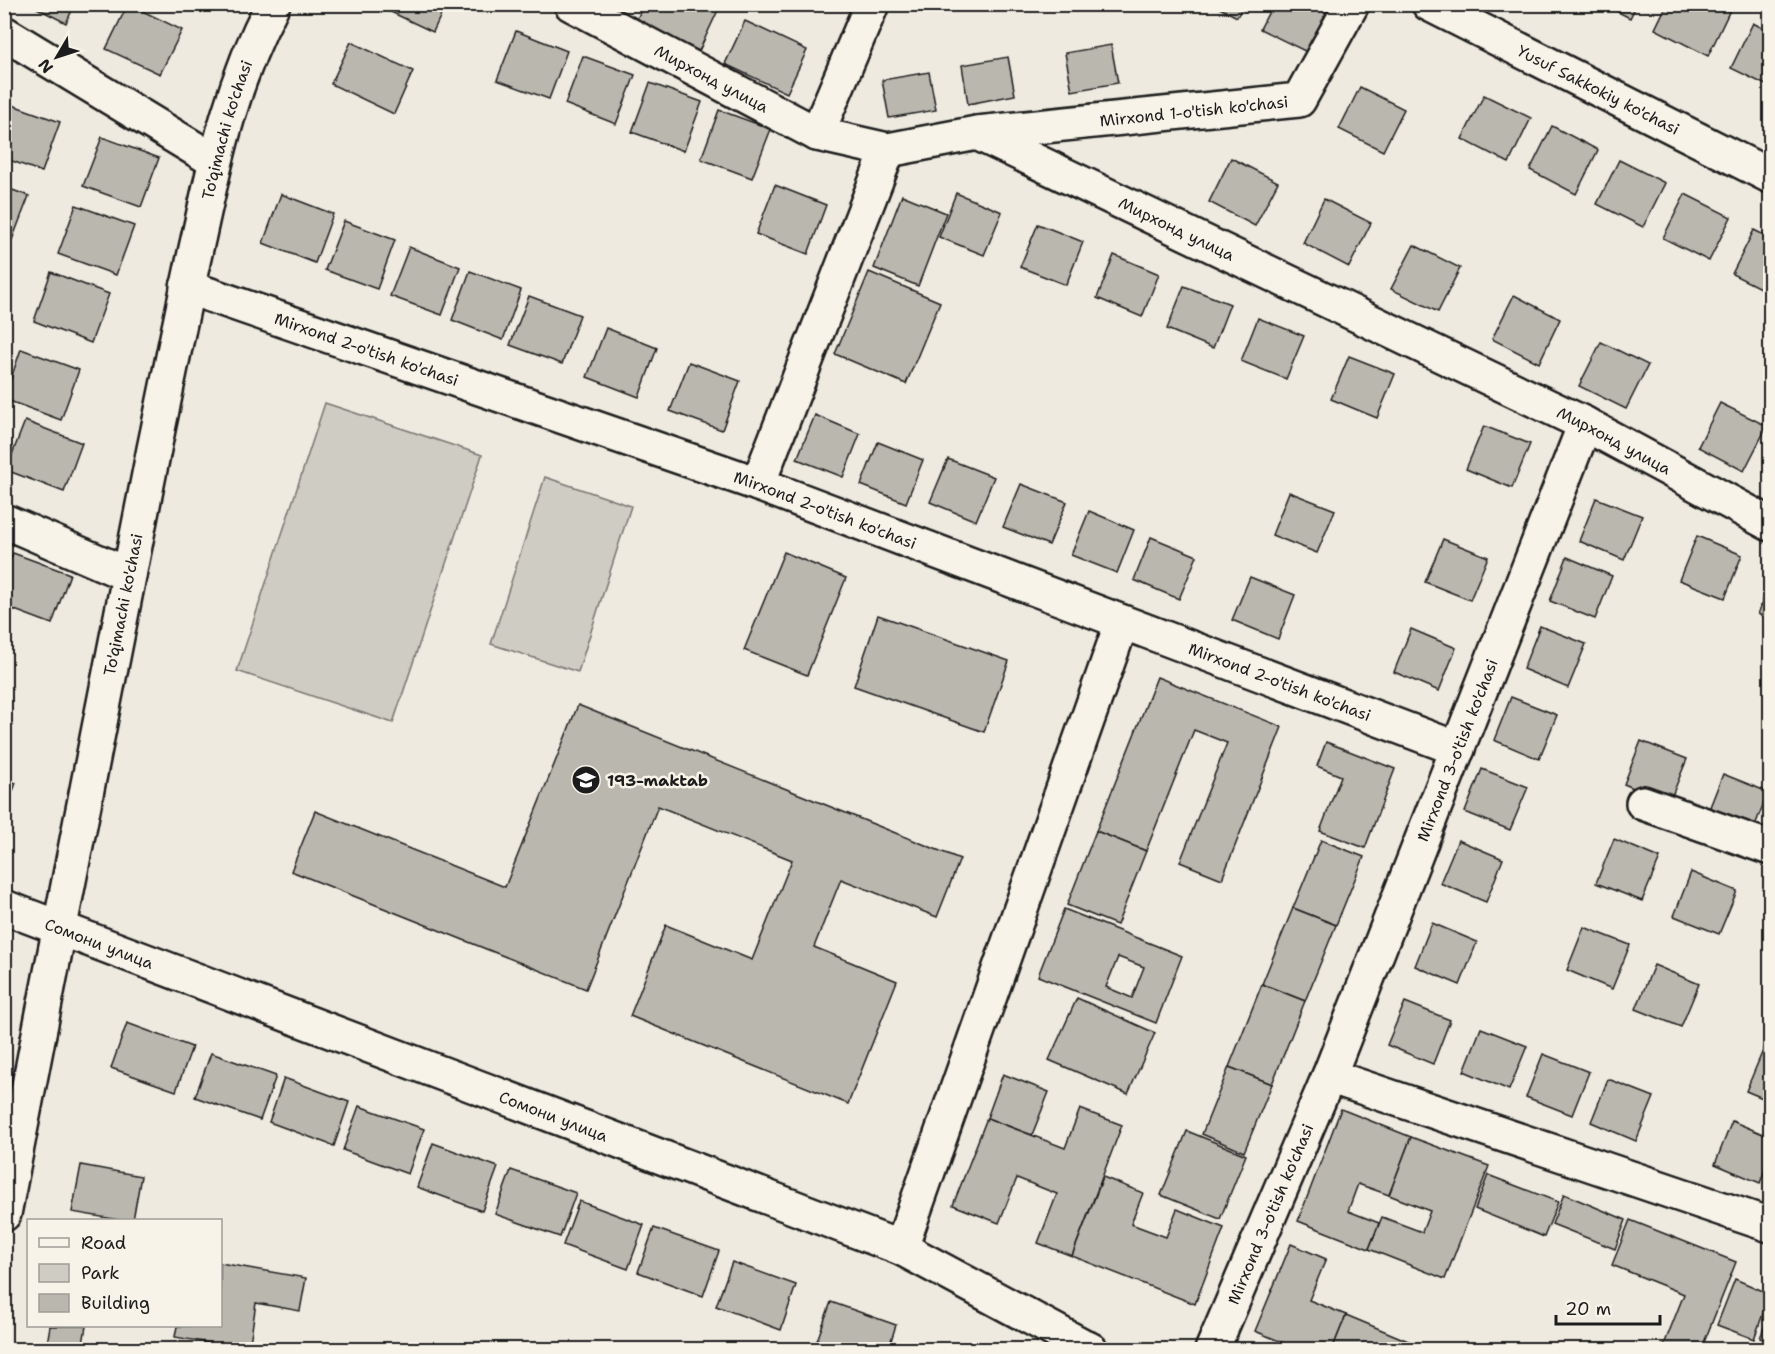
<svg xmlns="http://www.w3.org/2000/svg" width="1775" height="1354" font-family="'Shantell Sans',sans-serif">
<rect width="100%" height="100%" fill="#eeeae0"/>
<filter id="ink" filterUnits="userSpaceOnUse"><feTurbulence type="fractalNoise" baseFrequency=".0167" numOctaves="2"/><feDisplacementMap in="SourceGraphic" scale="12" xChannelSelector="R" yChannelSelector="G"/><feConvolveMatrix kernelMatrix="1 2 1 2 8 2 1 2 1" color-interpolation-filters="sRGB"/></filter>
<g filter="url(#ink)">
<g fill="#cfccc3" stroke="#767470" stroke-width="1.5">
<path d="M325 403 482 455 393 723 237 671Z"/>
<path d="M545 477 631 506 578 672 491 644Z"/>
</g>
<g fill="#bab7af" stroke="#1c1c1c" stroke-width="1.5" fill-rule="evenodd">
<path d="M29 4H75L66 23Z"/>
<path d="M128 4 182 30 160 74 106 49Z"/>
<path d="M374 4H446L433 32Z"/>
<path d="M644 4H712L719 8 699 51 636 21Z"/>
<path d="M1212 4H1244L1237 17Z"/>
<path d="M1273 4H1308L1326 13 1307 52 1260 29Z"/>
<path d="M1602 4H1637L1630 18Z"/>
<path d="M1667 4H1718L1730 10 1708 56 1655 29Z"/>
<path d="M745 21 807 50 787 93 725 64Z"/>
<path d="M1753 23 1770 32V87L1731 68Z"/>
<path d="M516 31 567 51 549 99 497 80Z"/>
<path d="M351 42 413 71 394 114 331 84Z"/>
<path d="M1111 45 1118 83 1072 91 1065 53Z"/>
<path d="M583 56 635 75 616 124 565 104Z"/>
<path d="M1008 57 1015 95 968 104 962 65Z"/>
<path d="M929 72 936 110 889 118 882 80Z"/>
<path d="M650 83 702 102 684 151 632 132Z"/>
<path d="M1360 87 1404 109 1383 151 1339 129Z"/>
<path d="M1484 95 1531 118 1509 163 1462 139Z"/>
<path d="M4 102 60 122 42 172 4 158Z"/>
<path d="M719 110 771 129 752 178 701 159Z"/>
<path d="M1552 126 1598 150 1576 194 1530 170Z"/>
<path d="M102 137 159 158 141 207 83 186Z"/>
<path d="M1231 158 1278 182 1255 226 1209 202Z"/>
<path d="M1619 160 1665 183 1643 227 1597 204Z"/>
<path d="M775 185 826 205 808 254 756 234Z"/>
<path d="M4 187 29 196 10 245 4 243Z"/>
<path d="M956 193 1002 212 984 255 939 237Z"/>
<path d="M281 194 333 214 315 263 263 243Z"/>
<path d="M1685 194 1731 217 1709 261 1663 238Z"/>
<path d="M902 195 946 213 918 286 874 268Z"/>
<path d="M1324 199 1371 223 1349 267 1303 243Z"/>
<path d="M76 205 134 226 116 275 58 254Z"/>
<path d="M344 221 395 240 377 289 325 270Z"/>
<path d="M1038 224 1083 242 1066 285 1020 267Z"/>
<path d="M1754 230 1770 238V293L1732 274Z"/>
<path d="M1414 245 1460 268 1438 312 1391 289Z"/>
<path d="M409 247 460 267 442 315 390 296Z"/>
<path d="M1114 255 1159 274 1142 317 1097 298Z"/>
<path d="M470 271 521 290 503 340 452 320Z"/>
<path d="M51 272 109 294 91 343 34 321Z"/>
<path d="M869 272 940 302 906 384 835 354Z"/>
<path d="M1184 286 1230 304 1213 348 1167 329Z"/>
<path d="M1514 295 1560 319 1539 363 1492 339Z"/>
<path d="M529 296 580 315 562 364 510 345Z"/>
<path d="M1258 318 1304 336 1286 379 1241 361Z"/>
<path d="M606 328 657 348 639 397 587 377Z"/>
<path d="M1601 342 1648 365 1626 409 1579 386Z"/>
<path d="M21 349 79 370 61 420 4 399Z"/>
<path d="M1349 356 1395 374 1377 418 1331 399Z"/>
<path d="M689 362 740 381 722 430 670 411Z"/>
<path d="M1720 403 1767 426 1744 471 1698 447Z"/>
<path d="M815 415 860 434 843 477 797 459Z"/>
<path d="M25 421 82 443 64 492 6 470Z"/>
<path d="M1484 426 1530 444 1512 488 1466 469Z"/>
<path d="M878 442 923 460 906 503 861 485Z"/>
<path d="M948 459 994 477 976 521 930 502Z"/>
<path d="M1021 484 1067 502 1049 545 1003 527Z"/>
<path d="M1289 492 1335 510 1317 553 1272 535Z"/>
<path d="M1596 498 1642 516 1624 560 1579 541Z"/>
<path d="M1089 511 1134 530 1117 573 1071 555Z"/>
<path d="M1697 536 1742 555 1725 598 1679 580Z"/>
<path d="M1151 537 1197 556 1179 599 1134 580Z"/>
<path d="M1443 539 1488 557 1470 600 1425 582Z"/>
<path d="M784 552 846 578 807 675 744 650Z"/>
<path d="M13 553 70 574 52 624 4 606V575Z"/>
<path d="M1567 557 1612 576 1595 619 1550 601Z"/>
<path d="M1250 577 1295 595 1278 639 1232 620Z"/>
<path d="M1770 581V619L1758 614Z"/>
<path d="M878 615 1009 661 984 732 854 686Z"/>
<path d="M1540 626 1586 644 1568 688 1523 669Z"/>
<path d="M1411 629 1456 648 1439 691 1394 672Z"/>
<path d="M1157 677 1282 727 1222 879 1180 862 1227 743 1194 730 1146 851 1096 831Z"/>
<path d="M1511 697 1557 715 1539 759 1494 740Z"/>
<path d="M578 705 960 859 937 917 841 879 814 947 897 981 848 1104 630 1016 666 925 752 960 792 860 658 806 586 989 291 871 315 811 505 887Z"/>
<path d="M1641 741 1687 759 1669 803 1624 784Z"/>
<path d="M1326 742 1395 769 1365 848 1320 831 1341 776 1317 766Z"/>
<path d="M1482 769 1528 787 1510 830 1465 812Z"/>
<path d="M1723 774 1768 792 1751 836 1706 817Z"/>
<path d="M4 779 16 783 4 815Z"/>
<path d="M1096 831 1146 851 1117 925 1067 905Z"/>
<path d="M1614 839 1660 858 1642 901 1596 883Z"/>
<path d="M1321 840 1364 857 1336 925 1293 908Z"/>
<path d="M1458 840 1503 859 1486 902 1440 883Z"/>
<path d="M1691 872 1737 891 1719 934 1674 916Z"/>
<path d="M1293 908 1336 925 1305 1001 1262 984Z"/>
<path d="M1064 909 1182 956 1156 1023 1038 976ZM1118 957 1144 967 1132 998 1106 987Z"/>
<path d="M1432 923 1477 942 1460 985 1415 966Z"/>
<path d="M1584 927 1630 945 1612 989 1567 970Z"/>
<path d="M1654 965 1699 984 1681 1027 1636 1009Z"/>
<path d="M1262 984 1305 1001 1272 1084 1229 1067Z"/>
<path d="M1077 998 1155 1033 1128 1094 1049 1060Z"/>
<path d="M1405 1002 1450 1020 1433 1064 1387 1045Z"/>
<path d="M127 1023 192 1047 176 1091 111 1068Z"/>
<path d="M1481 1028 1527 1046 1509 1090 1464 1071Z"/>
<path d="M1764 1048 1770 1051V1101L1746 1091Z"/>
<path d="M211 1053 276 1076 260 1120 195 1097Z"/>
<path d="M1543 1054 1589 1072 1572 1115 1526 1097Z"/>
<path d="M1229 1067 1272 1084 1244 1152 1202 1134Z"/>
<path d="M1003 1074 1049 1092 1032 1135 987 1118Z"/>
<path d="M284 1078 349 1102 334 1146 269 1122Z"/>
<path d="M1608 1079 1654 1097 1636 1141 1591 1122Z"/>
<path d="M359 1106 424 1129 408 1174 343 1150Z"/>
<path d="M1080 1109 1122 1125 1072 1256 1038 1243 1057 1194 1017 1178 999 1223 953 1205 987 1118 1065 1148Z"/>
<path d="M1341 1109 1411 1137 1389 1195 1358 1184 1348 1211 1379 1223 1369 1249 1298 1221Z"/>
<path d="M1732 1121 1770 1137V1157L1760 1183 1715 1164Z"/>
<path d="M1187 1131 1246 1155 1220 1219 1161 1195Z"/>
<path d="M1411 1137 1489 1166 1445 1279 1369 1249 1382 1217 1422 1232 1430 1211 1389 1195Z"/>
<path d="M433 1143 498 1167 482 1211 417 1187Z"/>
<path d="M81 1165 141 1176 133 1220H119L72 1212Z"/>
<path d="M511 1170 576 1193 560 1237 495 1214Z"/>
<path d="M1488 1175 1558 1202 1544 1237 1475 1209Z"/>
<path d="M1103 1177 1143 1193 1131 1224 1166 1237 1177 1209 1224 1228 1195 1304 1072 1256Z"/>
<path d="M1564 1194 1626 1220 1615 1249 1552 1224Z"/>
<path d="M579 1201 644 1225 628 1269 563 1245Z"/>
<path d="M1630 1220 1736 1262 1701 1350H1662L1684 1294 1612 1265Z"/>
<path d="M654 1228 719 1251 703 1296 638 1272Z"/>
<path d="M1291 1244 1326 1259 1309 1300 1346 1315 1332 1350H1301L1255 1331Z"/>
<path d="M732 1262 796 1285 781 1330 716 1306Z"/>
<path d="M220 1263 306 1278 300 1311 256 1303 249 1350 175 1337 177 1326H220Z"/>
<path d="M1735 1279 1770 1294 1754 1339 1717 1325Z"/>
<path d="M831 1302 896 1325 888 1350H825L815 1346Z"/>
<path d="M1770 1312V1342L1760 1338Z"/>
<path d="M1346 1315 1413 1343 1410 1350H1332Z"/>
<path d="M50 1326H86L82 1350H46Z"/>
<path d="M1413 1343 1430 1350H1410Z"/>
</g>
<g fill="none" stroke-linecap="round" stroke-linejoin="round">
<g stroke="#1c1c1c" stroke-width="38">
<g id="street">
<path id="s1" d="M571 4 817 134 888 150 977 133 1585 424 1770 524"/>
<path d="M4 33 215 161"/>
<path id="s2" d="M977 133 1299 100 1352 4"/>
<path d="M817 134 872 4"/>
<path id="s3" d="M187 287 758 484 1458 749"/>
<path d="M758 484 888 150"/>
<path d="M4 521 129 575"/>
<path d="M1643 803 1770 848"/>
<path id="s4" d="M4 907 901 1248 1091 1350"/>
<path d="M1329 1076 1770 1225"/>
<path d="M901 1248 1122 622"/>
<path id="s5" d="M1212 1350 1329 1076 1585 424"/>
</g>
</g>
<g stroke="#1c1c1c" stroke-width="38">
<g id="secondary">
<path id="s6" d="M1429 4 1770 176"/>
<path id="s7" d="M4 1214C54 959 102 703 154 449 169 377 183 306 199 235 217 152 233 80 273 4"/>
</g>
</g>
<use href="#street" stroke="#f7f3e8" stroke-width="33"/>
<use href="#secondary" stroke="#f7f3e8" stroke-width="33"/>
</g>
</g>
<defs>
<g id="school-disc" transform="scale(1.5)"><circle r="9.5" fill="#1c1c1c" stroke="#f7f3e8"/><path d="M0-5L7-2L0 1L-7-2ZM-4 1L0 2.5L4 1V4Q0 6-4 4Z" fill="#fff"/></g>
</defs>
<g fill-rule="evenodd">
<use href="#school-disc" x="586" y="780"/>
</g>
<g text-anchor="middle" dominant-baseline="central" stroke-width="5" stroke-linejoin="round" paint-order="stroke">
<g font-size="16" fill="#1c1c1c" stroke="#f7f3e8">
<text stroke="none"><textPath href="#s1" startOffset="159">Мирхонд улица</textPath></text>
<text stroke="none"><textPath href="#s6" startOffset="190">Yusuf Sakkokiy ko'chasi</textPath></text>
<text stroke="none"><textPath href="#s2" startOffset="218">Mirxond 1-o'tish ko'chasi</textPath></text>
<text stroke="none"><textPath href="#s7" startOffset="1107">To'qimachi ko'chasi</textPath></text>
<text stroke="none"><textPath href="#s1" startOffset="663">Мирхонд улица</textPath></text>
<text stroke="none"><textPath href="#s3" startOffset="190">Mirxond 2-o'tish ko'chasi</textPath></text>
<text stroke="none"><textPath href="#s1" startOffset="1149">Мирхонд улица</textPath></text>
<text stroke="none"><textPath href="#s3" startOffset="676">Mirxond 2-o'tish ko'chasi</textPath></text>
<text stroke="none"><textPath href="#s7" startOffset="621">To'qimachi ko'chasi</textPath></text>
<text stroke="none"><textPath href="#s3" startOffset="1162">Mirxond 2-o'tish ko'chasi</textPath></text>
<text stroke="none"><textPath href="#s5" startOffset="648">Mirxond 3-o'tish ko'chasi</textPath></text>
<text stroke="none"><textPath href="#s4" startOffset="102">Сомони улица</textPath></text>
<text stroke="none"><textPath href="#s4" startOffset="588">Сомони улица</textPath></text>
<text stroke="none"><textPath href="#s5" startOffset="148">Mirxond 3-o'tish ko'chasi</textPath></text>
</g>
<g font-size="16" font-weight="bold" fill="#1c1c1c" stroke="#f7f3e8" text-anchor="start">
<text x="607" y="780">193-maktab</text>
</g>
</g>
<rect width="1775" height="1354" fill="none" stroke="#f7f3e8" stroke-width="24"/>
<rect x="12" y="12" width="1751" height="1330" fill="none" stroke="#1c1c1c" stroke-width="2" filter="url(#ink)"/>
<rect x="27" y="1219" width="195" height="108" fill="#f7f3e8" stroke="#9f9d96" stroke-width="1.5"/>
<rect x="39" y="1238" width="30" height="9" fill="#f7f3e8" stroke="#9f9d96" stroke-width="1.5"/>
<text x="81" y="1249" font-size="18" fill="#1c1c1c">Road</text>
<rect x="39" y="1264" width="30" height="18" fill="#cfccc3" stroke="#9f9d96" stroke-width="1.5"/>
<text x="81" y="1279" font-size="18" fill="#1c1c1c">Park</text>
<rect x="39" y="1294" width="30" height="18" fill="#bab7af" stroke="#9f9d96" stroke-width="1.5"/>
<text x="81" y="1309" font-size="18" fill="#1c1c1c">Building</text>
<g transform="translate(57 57) rotate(231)" stroke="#f7f3e8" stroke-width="4.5" paint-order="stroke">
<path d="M0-4.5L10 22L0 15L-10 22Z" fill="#1c1c1c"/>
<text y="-9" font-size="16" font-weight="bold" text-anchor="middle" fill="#1c1c1c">N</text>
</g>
<path d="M1556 1315v9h104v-9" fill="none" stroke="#1c1c1c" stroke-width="3"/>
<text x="1565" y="1315" font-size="18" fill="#1c1c1c" stroke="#f7f3e8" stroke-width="4.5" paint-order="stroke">20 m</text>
</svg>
